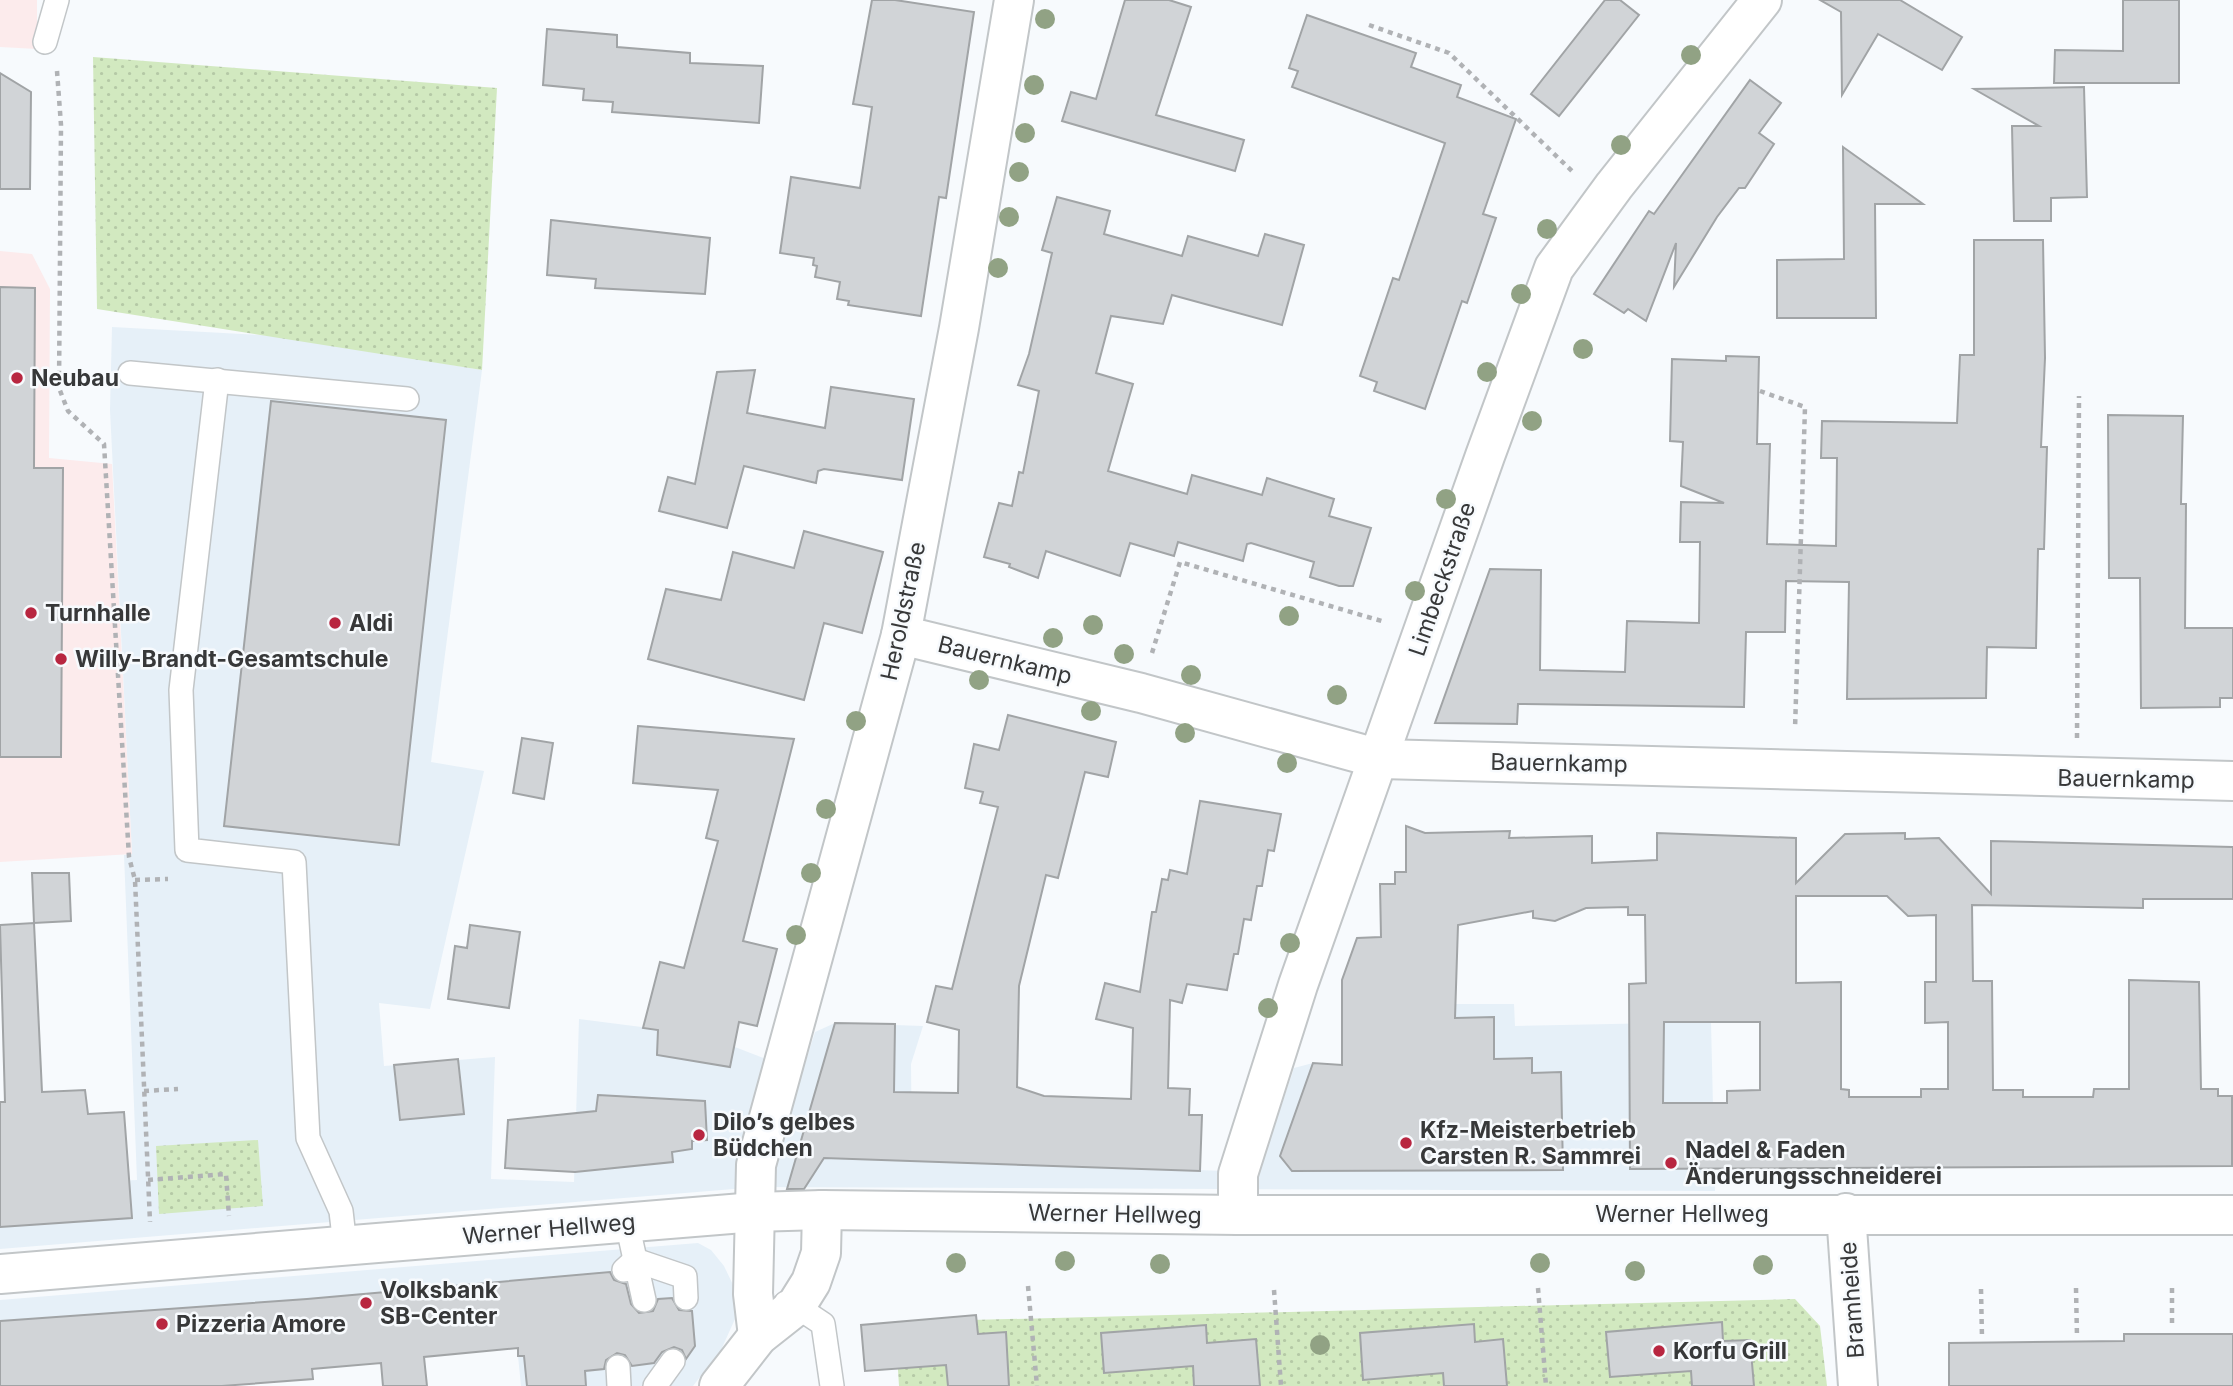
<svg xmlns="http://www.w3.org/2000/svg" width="2233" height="1386" font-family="Inter,sans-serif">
<defs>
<pattern id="grass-dots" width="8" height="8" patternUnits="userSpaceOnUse" patternTransform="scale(1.75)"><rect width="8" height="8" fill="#d2e9c0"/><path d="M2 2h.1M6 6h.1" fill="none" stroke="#b5c9a6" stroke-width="1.8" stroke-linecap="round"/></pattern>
</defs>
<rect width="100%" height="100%" fill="#f7fafd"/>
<g fill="#e6f0f8">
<path d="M112 327 279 336 482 370 431 762 484 771 430 1009 379 1003 384 1066 495 1057 491 1179 574 1182 579 1019 704 1035 802 1073 815 1032 835 1023 923 1026 911 1064 912 1161 1259 1172 1294 1068 1313 1063 1334 1064V1071H1456V1004H1514L1515 1026 1711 1022 1715 1191 758 1187 0 1249V1187L137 1180 124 855 132 854 110 410Z"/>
<path d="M698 1243 711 1250 724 1266 736 1291 735 1319 721 1350 693 1386H521L518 1356 539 1354 538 1346 0 1360V1300Z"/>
</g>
<g fill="#fcebec">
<path d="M0 0H37V49L0 47Z"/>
<path d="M0 251 32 254 50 289 49 458 112 464 132 854 0 862Z"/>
</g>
<g fill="url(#grass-dots)">
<path d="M93 57 497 88 482 370 97 309Z"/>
<path d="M258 1140 263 1206 159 1214 156 1146Z"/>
<path d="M1795 1299 1820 1326 1827 1386H899L895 1322Z"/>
</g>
<g fill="#d1d4d7" stroke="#a1a4a6" stroke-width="2" fill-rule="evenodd">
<path d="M872 0H895L974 12 946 198 939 197 921 316 848 305 849 301 837 299 840 282 815 277 817 266 813 265 814 258 780 253 791 177 860 188 872 107 853 104Z"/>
<path d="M1125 0H1169L1191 7 1156 115 1244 140 1235 171 1062 121 1071 92 1096 99Z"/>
<path d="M1605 0H1620L1639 15 1559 116 1531 94Z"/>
<path d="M1820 0H1900L1962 37 1942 70 1878 34 1842 95 1841 12Z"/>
<path d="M2123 0H2179V83H2054L2055 50 2123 51Z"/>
<path d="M1307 15 1416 53 1411 67 1461 85 1457 97 1516 119 1483 214 1496 218 1467 303 1462 301 1425 409 1374 391 1377 382 1360 376 1393 278 1399 280 1445 143 1292 87 1298 71 1289 68Z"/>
<path d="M547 29 617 35V47L690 53V63L763 66 759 123 612 112 613 102 583 100 584 89 543 85Z"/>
<path d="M0 73 31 92 30 189H0Z"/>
<path d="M1750 80 1781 103 1759 133 1774 144 1745 188H1739L1717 217 1674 287 1676 243 1646 321 1628 309 1624 313 1594 294 1649 211 1654 214Z"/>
<path d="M2084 87 2087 197 2051 198V221H2014L2012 126H2039L1974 89Z"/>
<path d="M1843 147 1923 204H1875L1876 318H1777V260L1844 259Z"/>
<path d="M1057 197 1110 211 1104 234 1182 256 1188 236 1258 256 1265 234 1304 245 1282 325 1172 295 1163 324 1111 316 1096 373 1133 384 1108 471 1187 494 1192 475 1262 495 1267 478 1334 499 1329 516 1371 528 1353 586H1339L1310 577 1314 562 1251 543 1247 544 1243 561 1178 542 1174 556 1130 543 1120 576 1046 551 1038 578 1009 567 1010 564 984 557 999 503 1012 506 1019 472 1023 473 1039 391 1018 385 1029 354 1052 253 1042 250Z"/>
<path d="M551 220 710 238 705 294 595 288 596 279 547 275Z"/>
<path d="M1974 240H2043L2045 358 2041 447H2047L2044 549H2038L2036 648 1987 647 1986 698 1847 699 1849 582 1786 581 1785 632H1746L1744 707 1518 704 1517 724 1435 723 1490 569 1541 570 1540 670 1625 672 1627 621 1699 623 1700 542H1680L1681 502 1724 503 1681 486 1683 442 1670 441 1672 359 1726 361V356L1759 357 1757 444H1770L1767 544 1836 546 1837 458H1821L1822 421 1957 423 1960 355H1974Z"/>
<path d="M0 287 35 288 34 468H63L61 757H0Z"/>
<path d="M755 370 747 413 825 428 831 387 914 399 902 480 824 469 818 471 816 483 744 466 727 528 659 511 668 477 695 484 717 372Z"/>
<path d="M271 401 446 420 399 845 224 826Z"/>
<path d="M2108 415 2183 416 2181 504H2186L2185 628H2233V698H2220V707L2141 708 2140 578H2109Z"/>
<path d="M804 531 883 552 862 633 824 623 804 700 648 659 666 589 721 600 733 552 794 568Z"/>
<path d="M1008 715 1116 742 1108 777 1085 772 1058 878 1046 875 1019 986 1017 1087 1044 1096 1131 1099 1133 1028 1096 1019 1105 983 1140 992 1152 912H1156L1162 879 1168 880 1170 870 1187 874 1200 801 1281 814 1274 851 1268 850 1262 886H1257L1251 920 1244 919 1238 954H1234L1227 990 1187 984 1182 1003 1170 1000 1168 1088 1190 1089 1189 1115H1202L1200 1171 824 1158 804 1189H787L835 1023 895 1024 894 1092 958 1093 959 1030 927 1022 936 986 952 989 998 807 980 803 983 792 965 788 974 744 999 750Z"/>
<path d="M638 726 794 739 743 941 777 949 757 1026 739 1022 730 1067 657 1055 658 1030 643 1028 660 962 684 968 718 841 706 838 718 790 633 783Z"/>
<path d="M522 738 553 743 544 799 513 793Z"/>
<path d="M1406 826 1425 833 1510 831 1509 838 1592 836V863L1657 860V833L1796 838V883L1845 834 1905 833V839L1939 838 1991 894V841L2233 847V899H2143V908L1972 905 1973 981H1992L1993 1090H2023V1097H2093L2094 1089H2129V980L2199 982 2201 1089H2218V1096H2232V1166L1630 1169 1629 984 1646 983 1645 915H1628V907L1586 908 1555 921 1533 918V911L1458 925 1455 1018 1494 1017V1059L1532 1058V1073L1561 1072 1563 1170 1292 1171 1280 1156 1313 1063 1342 1065V980L1357 938 1381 937 1380 884H1395V872H1406ZM1796 896H1887L1908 916 1936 915V982H1925V1023L1948 1022V1089H1921V1097H1849V1090L1841 1089V982L1796 983ZM1664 1022H1760V1090L1727 1091V1103H1663Z"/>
<path d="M32 873H69L71 921 34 923Z"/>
<path d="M34 923 42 1092 85 1090 88 1114 124 1112 132 1218 0 1227V1102H5L0 925Z"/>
<path d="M470 925 520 932 509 1008 448 999 455 946 467 948Z"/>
<path d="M458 1059 464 1114 400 1120 394 1065Z"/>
<path d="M598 1095 705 1101 707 1140 692 1141V1149L672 1152 673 1162 575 1172 505 1168 508 1120 596 1111Z"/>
<path d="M610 1272 614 1280 626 1284 631 1304 639 1313 653 1311 658 1299 672 1298 679 1310 692 1311 695 1346 686 1359 682 1350 674 1347 662 1352 654 1363 632 1366 625 1355 617 1353 606 1360 604 1369 585 1371 586 1386H527L524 1356H518V1348L424 1357 427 1386H383L381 1363 312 1369 313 1379 222 1386H0V1321L307 1299Z"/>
<path d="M976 1315 978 1334 1006 1332 1009 1386H948L946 1365 865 1371 861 1325Z"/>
<path d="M1722 1322 1723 1341 1750 1340 1754 1386H1692L1691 1371 1610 1377 1606 1332Z"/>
<path d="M1474 1324 1475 1342 1503 1339 1507 1386H1444L1443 1373 1363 1380 1360 1333Z"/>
<path d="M1206 1325 1207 1343 1256 1339 1260 1386H1194L1193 1366 1104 1373 1101 1333Z"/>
<path d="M2124 1334H2233V1386H1949V1343L2124 1341Z"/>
</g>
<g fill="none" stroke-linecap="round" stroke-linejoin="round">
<g stroke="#c2c6c8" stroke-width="26">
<g id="service">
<path d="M45 42 57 0"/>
<path d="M130 373 407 399"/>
<path d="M217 380 181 690 187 850 294 862 308 1138 341 1211 345 1246"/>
<path d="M627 1223 644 1300"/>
<path d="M624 1270 635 1260 685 1277 686 1298"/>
<path d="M786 1303 796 1306 823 1324 832 1386"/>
<path d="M618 1367 619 1386"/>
<path d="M655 1386 673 1361"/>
</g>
</g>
<g stroke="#c2c6c8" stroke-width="42">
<g id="minor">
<path d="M901 635 1141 693 1380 759 2233 781"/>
<path d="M1846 1213 1858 1386"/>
<path d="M1238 1215V1174L1298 985 1485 456 1554 268 1614 186 1762 0"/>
<path d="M758 1336 753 1294 756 1165 901 635 959 328 1014 0"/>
<path d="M719 1386 758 1336 796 1306 811 1282 821 1253 822 1210"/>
</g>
</g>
<g stroke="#c2c6c8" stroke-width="42">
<path id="secondary" d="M0 1274 755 1212 822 1210 1238 1215H2233"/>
</g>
<g stroke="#b0b2b5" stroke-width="4.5" stroke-dasharray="5 5" stroke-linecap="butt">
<path d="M1369 25 1449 53 1574 173"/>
<path d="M57 71 61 125 59 388 68 411 104 444 129 857 135 880 150 1222"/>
<path d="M1760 391 1805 407 1795 729"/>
<path d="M1152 653 1180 562 1385 622"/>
<path d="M2077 738 2079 396"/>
<path d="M135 880 168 879"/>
<path d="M144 1091 178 1089"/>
<path d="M148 1180 226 1174 229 1216"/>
<path d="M1028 1286 1037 1386"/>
<path d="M1538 1288 1546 1386"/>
<path d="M2076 1288 2077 1337"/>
<path d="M2172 1288V1328"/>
<path d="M1981 1289 1982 1338"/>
<path d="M1274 1290 1281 1386"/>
</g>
<use href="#service" stroke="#fff" stroke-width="23"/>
<use href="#minor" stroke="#fff" stroke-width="38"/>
<use href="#secondary" stroke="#fff" stroke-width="38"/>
</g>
<g fill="#91a284">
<circle cx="1045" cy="19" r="10"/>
<circle cx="1691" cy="55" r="10"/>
<circle cx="1034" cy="85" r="10"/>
<circle cx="1025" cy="133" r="10"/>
<circle cx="1621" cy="145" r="10"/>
<circle cx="1019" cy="172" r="10"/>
<circle cx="1009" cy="217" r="10"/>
<circle cx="1547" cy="229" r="10"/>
<circle cx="998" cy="268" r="10"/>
<circle cx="1521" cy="294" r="10"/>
<circle cx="1583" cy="349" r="10"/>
<circle cx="1487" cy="372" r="10"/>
<circle cx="1532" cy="421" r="10"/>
<circle cx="1446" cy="499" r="10"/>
<circle cx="1415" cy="591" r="10"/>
<circle cx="1289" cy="616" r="10"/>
<circle cx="1093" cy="625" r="10"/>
<circle cx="1053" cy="638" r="10"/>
<circle cx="1124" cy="654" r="10"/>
<circle cx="1191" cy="675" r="10"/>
<circle cx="979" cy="680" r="10"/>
<circle cx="1337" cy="695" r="10"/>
<circle cx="1091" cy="711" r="10"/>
<circle cx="856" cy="721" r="10"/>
<circle cx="1185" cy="733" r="10"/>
<circle cx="1287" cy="763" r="10"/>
<circle cx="826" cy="809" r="10"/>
<circle cx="811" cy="873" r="10"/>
<circle cx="796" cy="935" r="10"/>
<circle cx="1290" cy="943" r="10"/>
<circle cx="1268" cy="1008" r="10"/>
<circle cx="1065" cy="1261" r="10"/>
<circle cx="956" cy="1263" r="10"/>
<circle cx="1540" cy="1263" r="10"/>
<circle cx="1160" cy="1264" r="10"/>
<circle cx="1763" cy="1265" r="10"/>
<circle cx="1635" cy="1271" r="10"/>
<circle cx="1320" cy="1345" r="10"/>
</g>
<g fill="#b82640" stroke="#f7fafd" stroke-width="2.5">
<circle cx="17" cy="378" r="7"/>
<circle cx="31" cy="613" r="7"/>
<circle cx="335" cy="623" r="7"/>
<circle cx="61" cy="659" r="7"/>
<circle cx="699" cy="1135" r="7"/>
<circle cx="1406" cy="1143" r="7"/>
<circle cx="1671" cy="1163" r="7"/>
<circle cx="366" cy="1303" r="7"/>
<circle cx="162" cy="1324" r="7"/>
<circle cx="1659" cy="1351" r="7"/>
</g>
<g text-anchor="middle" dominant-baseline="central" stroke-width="5" stroke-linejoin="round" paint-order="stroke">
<g font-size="23" font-weight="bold" fill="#373839" stroke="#f7fafd" text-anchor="start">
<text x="31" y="378">Neubau</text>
<text x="45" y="613">Turnhalle</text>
<text x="349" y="623">Aldi</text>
<text x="75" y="659">Willy-Brandt-Gesamtschule</text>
<text x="713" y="1122">Diloʼs gelbes<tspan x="713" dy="26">Büdchen</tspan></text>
<text x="1420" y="1130">Kfz-Meisterbetrieb<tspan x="1420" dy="26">Carsten R. Sammrei</tspan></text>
<text x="1685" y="1150">Nadel &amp; Faden<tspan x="1685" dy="26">Änderungsschneiderei</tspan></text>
<text x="380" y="1290">Volksbank<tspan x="380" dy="26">SB-Center</tspan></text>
<text x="176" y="1324">Pizzeria Amore</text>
<text x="1673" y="1351">Korfu Grill</text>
</g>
<g font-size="23" fill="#373839" stroke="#f7fafd">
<text transform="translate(1442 579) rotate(-71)">Limbeckstraße</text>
<text transform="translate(903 611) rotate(-78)">Heroldstraße</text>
<text transform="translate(1005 660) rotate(14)">Bauernkamp</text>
<text transform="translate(1559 763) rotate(1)">Bauernkamp</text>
<text transform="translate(2126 779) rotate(1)">Bauernkamp</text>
<text transform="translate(1115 1214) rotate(1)">Werner Hellweg</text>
<text x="1682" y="1214">Werner Hellweg</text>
<text transform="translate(549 1229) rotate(-5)">Werner Hellweg</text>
<text transform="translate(1852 1300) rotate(-94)">Bramheide</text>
</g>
</g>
</svg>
